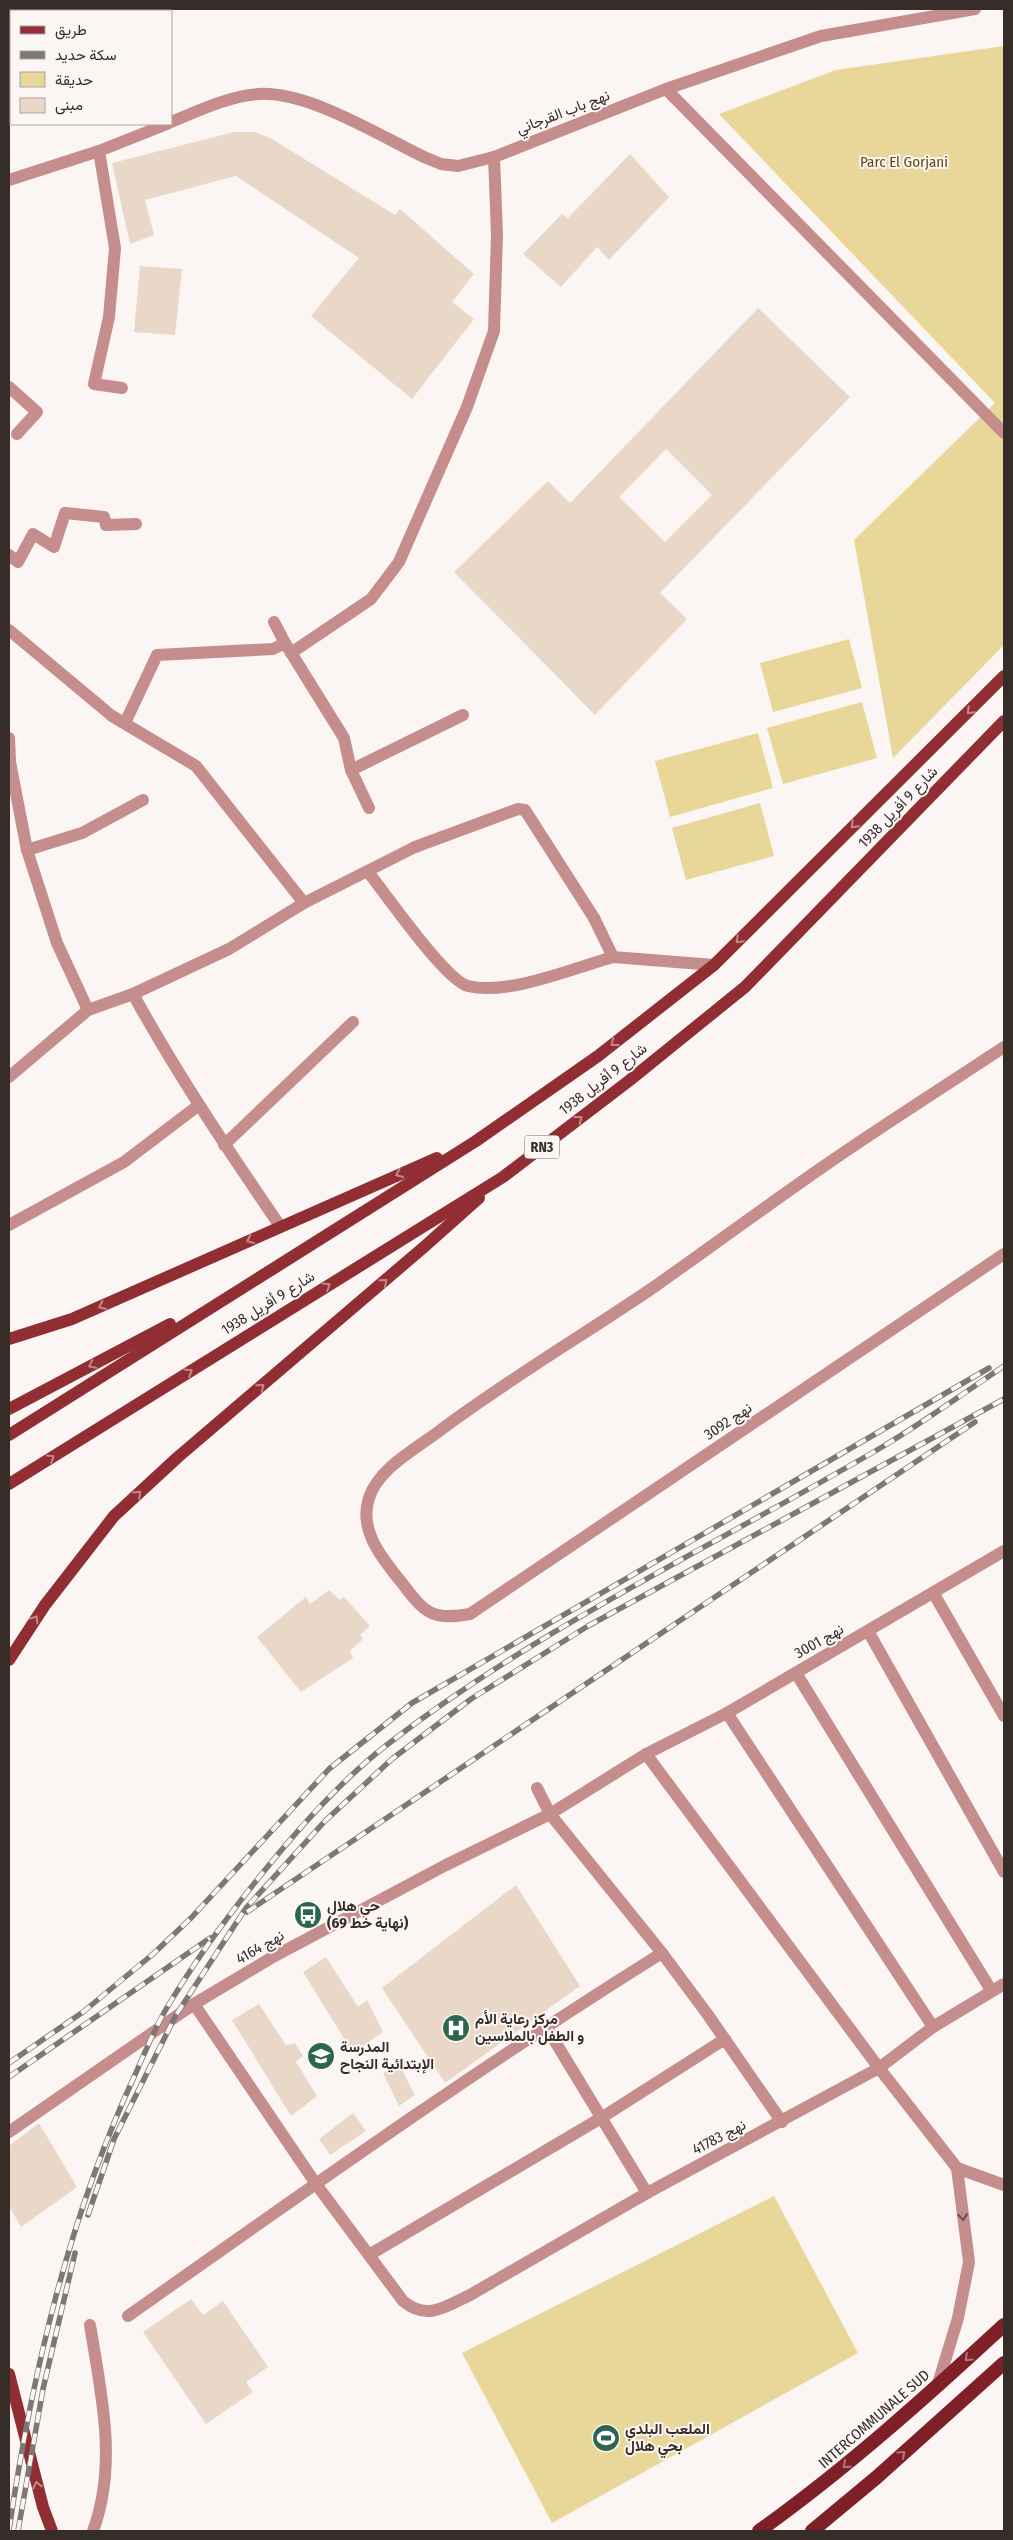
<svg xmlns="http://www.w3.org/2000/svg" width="1013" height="2540" font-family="'Fira Sans Condensed',Vazirmatn,sans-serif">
<rect width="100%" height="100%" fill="#fbf6f4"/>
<g fill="#e9d699">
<path d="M1004 46V645L893 758 854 540 995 403 719 114 836 70Z"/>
<path d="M849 639 862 688 773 712 760 663Z"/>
<path d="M862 702 877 758 783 784 767 728Z"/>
<path d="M758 733 773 788 670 817 655 761Z"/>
<path d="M760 803 774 856 686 880 672 828Z"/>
<path d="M774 2196 858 2353 552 2523 462 2353Z"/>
</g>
<g fill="#e9d8c7" fill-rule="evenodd">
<path d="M234 132H255L272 139 395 215 400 209 474 274 452 302 474 319 412 399 311 316 359 258 236 176 145 200 154 235 130 244 112 163Z"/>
<path d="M630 154 669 197 609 260 597 247 561 287 523 254 562 214 568 218Z"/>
<path d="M140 266 182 269 175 335 134 332Z"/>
<path d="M758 308 850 397 660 593 687 619 595 715 454 572 548 481 570 503ZM666 449 712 495 665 542 619 497Z"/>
<path d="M329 1590 340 1600 344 1597 370 1626 360 1635 363 1639 350 1651 353 1658 301 1692 257 1637 306 1597 310 1604Z"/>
<path d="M516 1885 580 1986 445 2083 382 1988Z"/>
<path d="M326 1957 358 2007 367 2000 383 2032 353 2053 303 1972Z"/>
<path d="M259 2004 286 2045 295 2043 303 2056 296 2062 317 2096 291 2116 232 2020Z"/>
<path d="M399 2064 415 2095 399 2106 383 2073Z"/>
<path d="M353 2113 366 2131 330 2155 319 2139Z"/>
<path d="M39 2123 77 2187 21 2227 9 2206V2146Z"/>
<path d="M191 2299 203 2315 223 2301 268 2367 246 2382 253 2392 206 2424 143 2332Z"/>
</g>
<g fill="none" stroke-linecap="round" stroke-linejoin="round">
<g stroke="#c58d8b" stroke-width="12">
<path d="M99 151 115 248 109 317 94 384 122 388"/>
<path d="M9 387 37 412 17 434"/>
<path d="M9 555 18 562 33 534 54 547 65 513 104 517 106 525 136 524"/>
<path d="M274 622 285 643 344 738 351 770 369 808"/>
<path d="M9 630 112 716 196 766 304 903"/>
<path d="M125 723 157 655 273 649 285 643"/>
<path d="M9 738 10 762 27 850 57 943 88 1010"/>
<path d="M351 770 463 715"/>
<path d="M415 847 518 809 525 810 594 918"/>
<path d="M27 850 82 833 143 800"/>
<path d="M224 1145 353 1022"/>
</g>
<g stroke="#c58d8b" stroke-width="12">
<path d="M666 89 1004 433"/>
<path d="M291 653 371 599 399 562 467 407 494 331 497 235 494 157"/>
<path d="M368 872C386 894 445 980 468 986 507 996 574 968 613 957"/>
<path d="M594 918 613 957 714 965"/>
<path d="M133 994 229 949 304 903 415 847"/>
<path d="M1004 1047C945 1086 885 1124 827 1164 769 1204 712 1246 654 1287 582 1336 507 1380 438 1432 414 1450 379 1468 369 1498 358 1531 383 1559 402 1583 424 1612 431 1621 470 1614L1004 1254"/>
<path d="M9 1077 88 1010 133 994C177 1074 228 1150 280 1226"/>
<path d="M9 1225 124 1162 199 1105"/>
<path d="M934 1594 1004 1716"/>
<path d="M868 1631 1004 1872"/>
<path d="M796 1673 991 1990"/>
<path d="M727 1713 933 2027"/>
<path d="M646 1754 879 2068 957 2168 969 2262 958 2318 937 2387"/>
<path d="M537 1788 550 1814 662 1953 708 2015 782 2122"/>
<path d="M194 2004 316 2184 403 2301C427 2321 445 2307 470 2295L647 2193 879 2068 933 2027 1004 1984"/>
<path d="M545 2025 647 2193"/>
<path d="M957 2168 1004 2185"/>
<path d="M369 2255 601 2118 725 2039"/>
<path d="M128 2316C304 2192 479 2067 662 1953"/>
<path d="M90 2325C101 2393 118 2464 93 2531"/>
</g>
<g stroke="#c58d8b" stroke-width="12">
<path d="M112 11 114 9"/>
<path d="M9 117 11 115"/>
<path d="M171 122C198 111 229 96 258 94 309 91 378 135 424 157L441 164 458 166 494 157 666 89 821 36 975 9"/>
<path d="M9 180 99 151 167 124"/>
<path d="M9 2132 194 2004 271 1958 446 1865 550 1814 646 1754 727 1713 1004 1551"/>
</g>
<g stroke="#902e33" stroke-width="12">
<path d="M9 1339 72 1319 437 1158"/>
<path d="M9 1409 170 1324"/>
<path d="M9 1435 476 1141 598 1056 714 965 1004 676"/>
<path d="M9 1484 503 1177 630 1080 745 987 1004 721"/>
<path d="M9 1660 45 1605 114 1516 178 1457 424 1247 479 1198"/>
<path d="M9 2374 43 2507 52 2531"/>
</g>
<g stroke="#7f2028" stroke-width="14">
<path d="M759 2531C846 2469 926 2397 1004 2325"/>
<path d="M812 2531 877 2477 1004 2363"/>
</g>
<g stroke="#7e7773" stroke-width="5.5">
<g id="rail">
<path d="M247 1912 975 1422"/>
<path d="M9 2063 83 2012 153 1954 191 1918 329 1769 412 1703 989 1368"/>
<path d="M9 2077 210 1938"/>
<path d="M88 2215 114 2139 176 2015 246 1908 325 1821 392 1759 471 1699 588 1626 1004 1399"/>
<path d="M9 2530C32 2374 68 2220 134 2077 144 2055 153 2032 165 2011 196 1958 235 1906 274 1859 308 1818 345 1777 388 1744 541 1626 716 1545 882 1447 924 1422 964 1393 1004 1366"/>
<path d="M18 2531 43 2389 75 2253"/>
</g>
</g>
<use href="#rail" stroke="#fbf6f4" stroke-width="4" stroke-dasharray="11" stroke-linecap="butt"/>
</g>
<defs><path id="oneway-chevron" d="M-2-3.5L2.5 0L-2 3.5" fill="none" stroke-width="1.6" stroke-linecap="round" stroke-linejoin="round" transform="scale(1.25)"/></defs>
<g stroke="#c0888a">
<use href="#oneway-chevron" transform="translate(970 711) rotate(135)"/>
<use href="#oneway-chevron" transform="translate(854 825) rotate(135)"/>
<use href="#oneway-chevron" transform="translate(739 940) rotate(135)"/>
<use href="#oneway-chevron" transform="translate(614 1043) rotate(142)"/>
<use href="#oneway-chevron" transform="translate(579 1119) rotate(-37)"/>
<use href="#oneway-chevron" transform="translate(399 1174) rotate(156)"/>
<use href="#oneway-chevron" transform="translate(250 1240) rotate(155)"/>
<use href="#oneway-chevron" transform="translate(384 1282) rotate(-40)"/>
<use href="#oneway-chevron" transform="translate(327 1286) rotate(-32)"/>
<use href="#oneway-chevron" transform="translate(102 1306) rotate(156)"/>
<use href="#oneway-chevron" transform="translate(92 1365) rotate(153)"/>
<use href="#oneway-chevron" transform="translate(189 1372) rotate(-32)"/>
<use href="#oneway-chevron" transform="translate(261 1387) rotate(-40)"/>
<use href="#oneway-chevron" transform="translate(51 1458) rotate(-32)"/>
<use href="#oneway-chevron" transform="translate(138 1494) rotate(-43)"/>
<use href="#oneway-chevron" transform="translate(35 1619) rotate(-57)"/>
<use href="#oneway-chevron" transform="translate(37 2485) rotate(-104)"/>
</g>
<use stroke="#684f4b" href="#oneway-chevron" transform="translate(963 2217) rotate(83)"/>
<g stroke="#b1767a">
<use href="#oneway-chevron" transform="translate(968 2358) rotate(137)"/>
<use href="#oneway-chevron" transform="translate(902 2454) rotate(-42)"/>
<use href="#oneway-chevron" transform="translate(846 2465) rotate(140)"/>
</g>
<defs>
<g id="bus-disc" transform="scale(1.4375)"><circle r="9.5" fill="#2d664f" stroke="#fbf6f4"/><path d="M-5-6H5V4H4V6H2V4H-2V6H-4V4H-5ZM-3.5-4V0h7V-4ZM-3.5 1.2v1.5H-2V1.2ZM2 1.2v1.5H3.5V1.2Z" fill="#fff"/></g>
<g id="hospital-disc" transform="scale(1.4375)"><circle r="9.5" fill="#2d664f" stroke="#fbf6f4"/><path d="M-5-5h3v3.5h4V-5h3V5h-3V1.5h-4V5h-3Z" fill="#fff"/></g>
<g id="school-disc" transform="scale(1.4375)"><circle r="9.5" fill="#2d664f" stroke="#fbf6f4"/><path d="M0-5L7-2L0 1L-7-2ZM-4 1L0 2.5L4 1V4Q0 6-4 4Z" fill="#fff"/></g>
<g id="stadium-disc" transform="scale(1.4375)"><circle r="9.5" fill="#2d664f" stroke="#fbf6f4"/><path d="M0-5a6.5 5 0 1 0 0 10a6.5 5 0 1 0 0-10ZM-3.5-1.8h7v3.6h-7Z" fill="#fff"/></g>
</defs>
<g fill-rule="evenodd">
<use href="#bus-disc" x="308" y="1915"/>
<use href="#hospital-disc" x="456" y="2028"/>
<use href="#school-disc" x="321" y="2056"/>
<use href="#stadium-disc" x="606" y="2438"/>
</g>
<g text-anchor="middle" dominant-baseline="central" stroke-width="4" stroke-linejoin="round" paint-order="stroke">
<rect fill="#fbf6f4" stroke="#716966" stroke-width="1" x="524.5" y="1135.5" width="35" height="23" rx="4"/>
<g font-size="14" font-weight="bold" fill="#362d29">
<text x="542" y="1147">RN3</text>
</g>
<g font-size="15" fill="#362d29" stroke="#fbf6f4">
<text transform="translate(563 112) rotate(-21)">نهج باب القرجاني</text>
<text transform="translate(898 807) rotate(-46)">شارع 9 أفريل 1938</text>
<text transform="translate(603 1079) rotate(-38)">شارع 9 أفريل 1938</text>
<text transform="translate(268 1303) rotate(-32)">شارع 9 أفريل 1938</text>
<text transform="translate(728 1421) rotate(-34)">نهج 3092</text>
<text transform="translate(819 1641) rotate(-30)">نهج 3001</text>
<text transform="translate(260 1947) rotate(-30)">نهج 4164</text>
<text transform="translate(719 2137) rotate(-28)">نهج 41783</text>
<text transform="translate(874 2419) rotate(-41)">INTERCOMMUNALE SUD</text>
</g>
<g font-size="15" fill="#5d4e17" stroke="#fbf6f4">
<text x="904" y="162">Parc El Gorjani</text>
</g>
<g font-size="15" font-weight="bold" fill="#362d29" stroke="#fbf6f4" text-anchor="start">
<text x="327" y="1906">حي هلال<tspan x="327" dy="17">(نهاية خط 69)</tspan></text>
<text x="475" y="2019">مركز رعاية الأم<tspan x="475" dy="17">و الطفل بالملاسين</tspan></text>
<text x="340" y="2047">المدرسة<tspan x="340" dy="17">الإبتدائية النجاح</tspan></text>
<text x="625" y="2429">الملعب البلدي<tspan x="625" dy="17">بحي هلال</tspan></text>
</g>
</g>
<rect width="1013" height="2540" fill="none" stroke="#362d29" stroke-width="20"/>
<rect x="10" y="10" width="162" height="115" fill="#fbf6f4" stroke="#aca6a3"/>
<rect x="20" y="26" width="25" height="8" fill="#902e33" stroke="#aca6a3"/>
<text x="55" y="35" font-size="15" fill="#362d29">طريق</text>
<rect x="20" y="51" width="25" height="8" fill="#7e7773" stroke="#aca6a3"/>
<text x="55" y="60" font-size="15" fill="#362d29">سكة حديد</text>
<rect x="20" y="72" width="25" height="15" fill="#e9d699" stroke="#aca6a3"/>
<text x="55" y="85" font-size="15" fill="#362d29">حديقة</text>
<rect x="20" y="98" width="25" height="15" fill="#e9d8c7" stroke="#aca6a3"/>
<text x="55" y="110" font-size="15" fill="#362d29">مبنى</text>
</svg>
